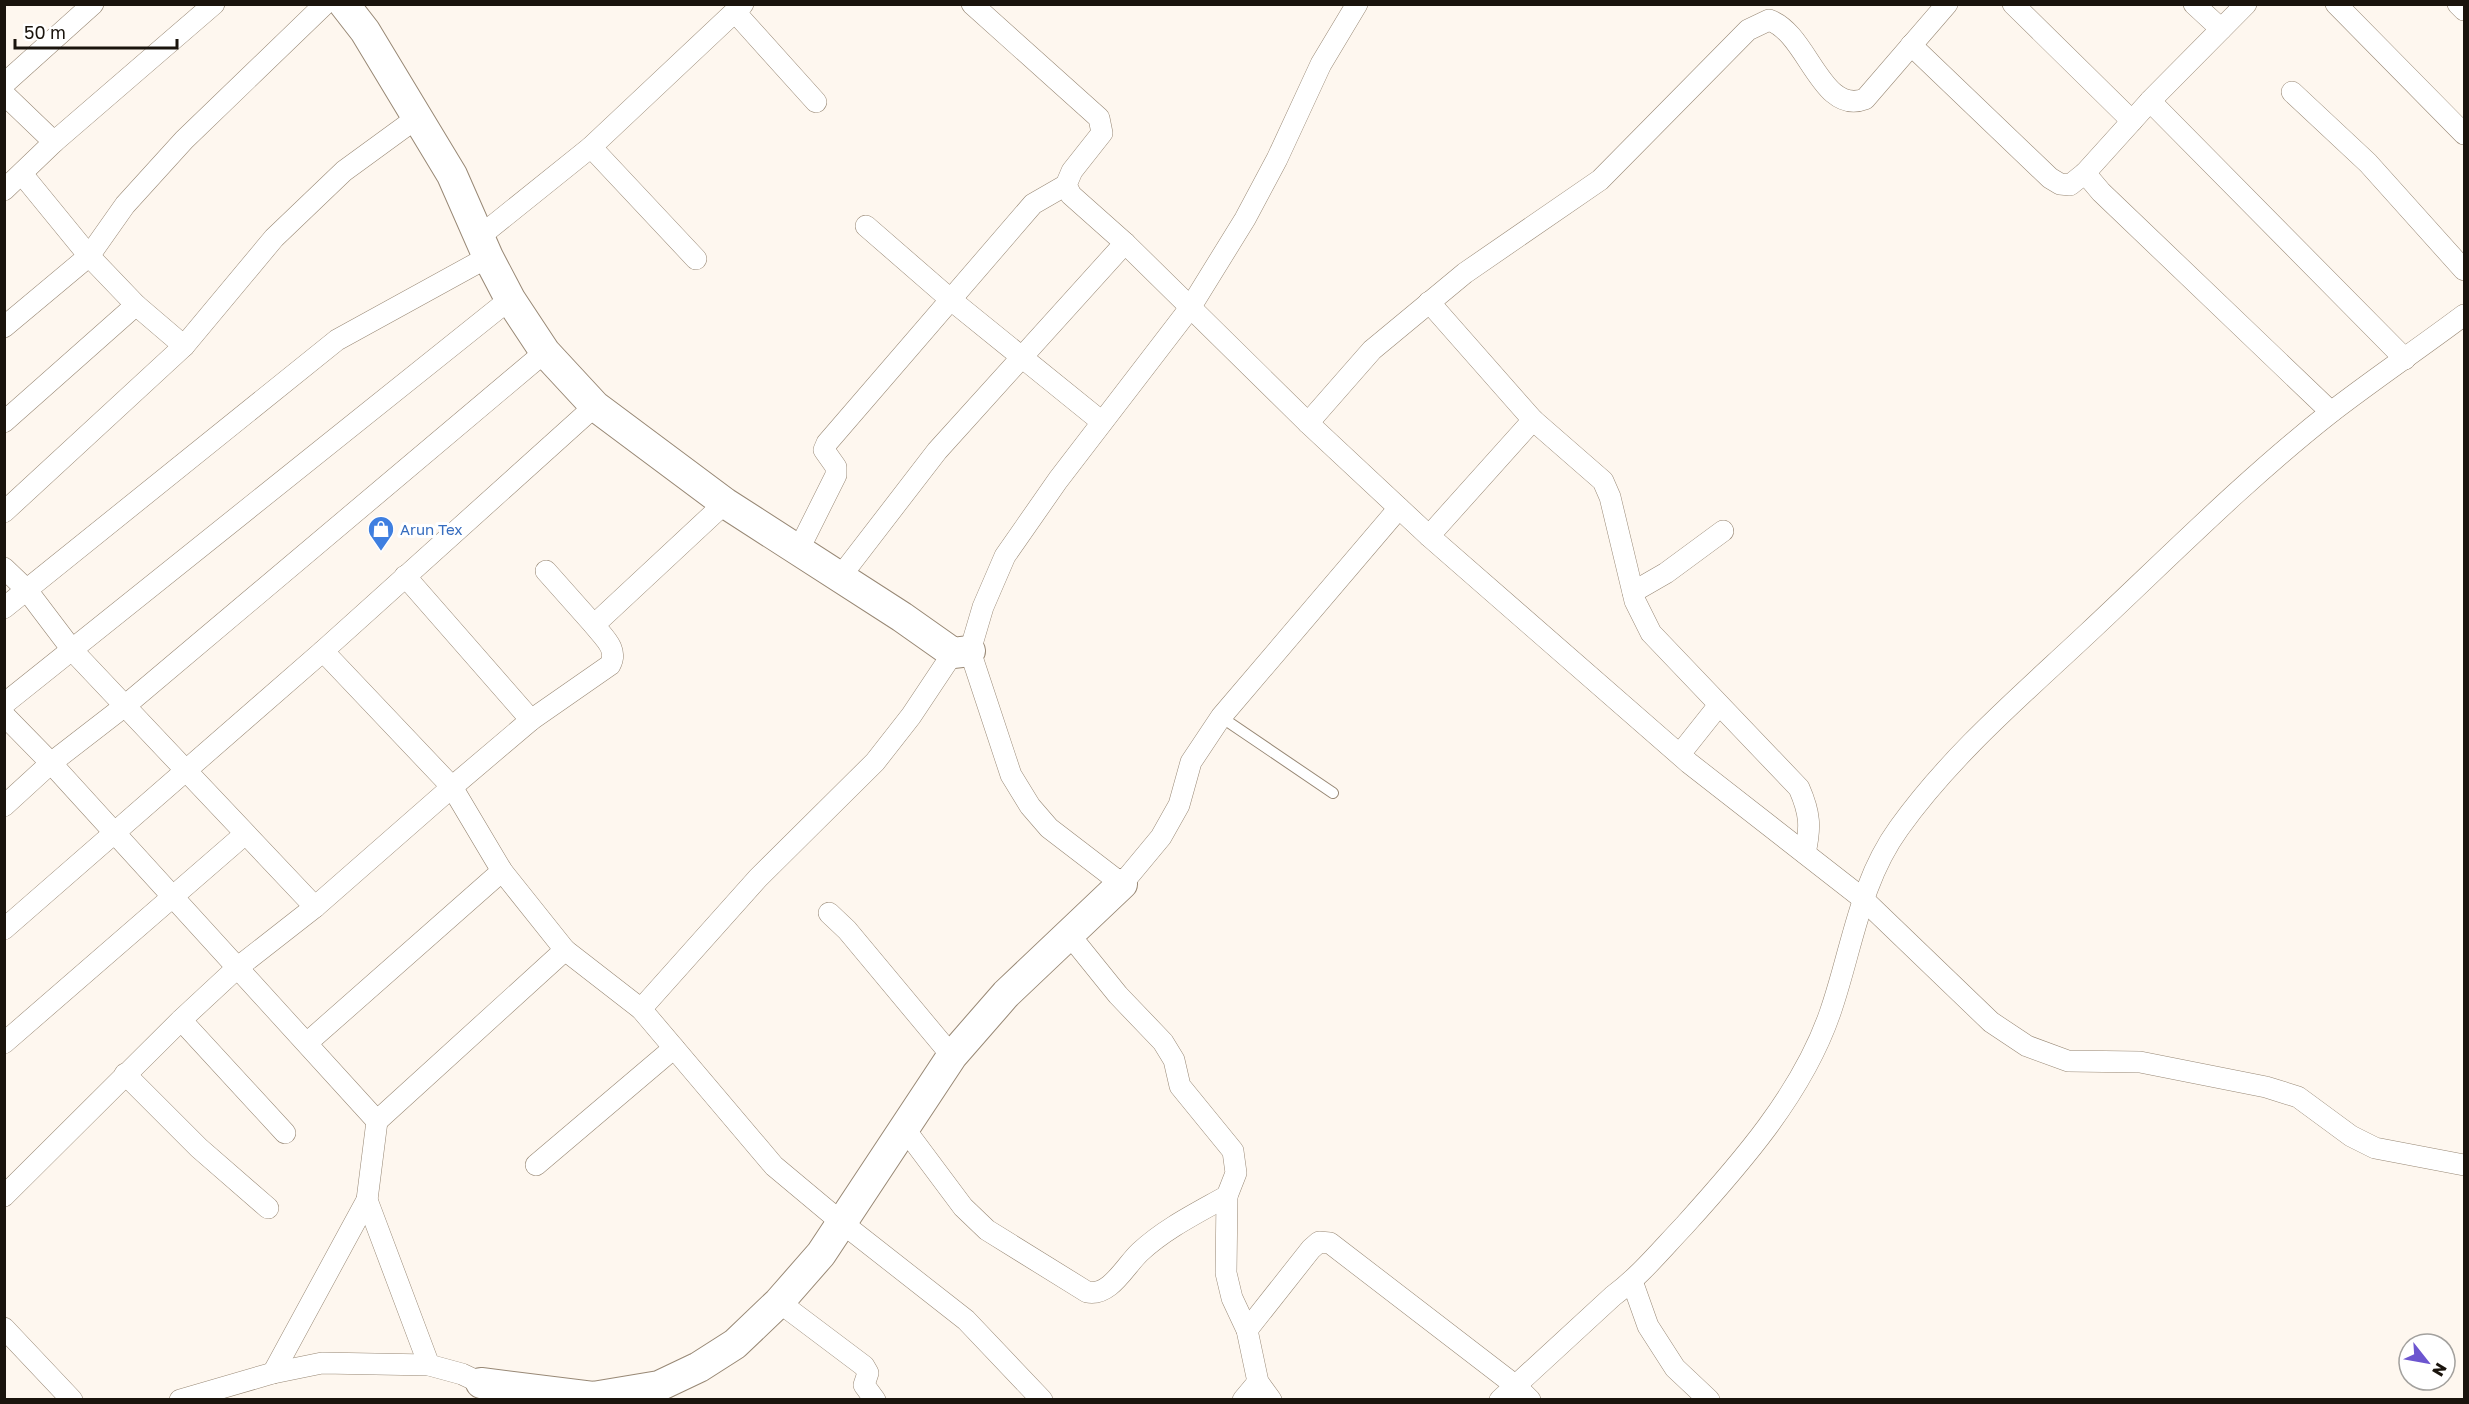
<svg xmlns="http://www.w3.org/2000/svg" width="2469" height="1404" font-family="'Golos Text',sans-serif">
<rect width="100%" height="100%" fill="#fef7ef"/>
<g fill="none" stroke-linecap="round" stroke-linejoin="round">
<g stroke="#988875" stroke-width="12">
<path id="lane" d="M1221 717 1333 793"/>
</g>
<g stroke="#988875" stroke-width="22">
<g id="street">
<path d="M972 4 1099 118 1102 133 1072 171 1066 185 1071 195 1125 243 1308 423 1429 536 1689 763 1862 898 1991 1022 2027 1046 2068 1061 2140 1062 2266 1087 2298 1097 2351 1136 2375 1148 2464 1165"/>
<path d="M1357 4 1321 64 1277 159 1245 219 1190 308 1058 480 1005 556 983 607 970 651 1011 775 1030 806 1049 828 1122 884 1161 837 1179 805 1191 762 1221 717 1399 508"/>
<path d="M2013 4 2132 121"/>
<path d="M2194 4 2221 29"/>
<path d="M2336 4 2464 134"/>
<path d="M2458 4 2464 10"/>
<path d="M735 12 816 102"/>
<path d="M1911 45 2050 178 2060 184 2070 185 2085 173 2150 101 2246 4"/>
<path d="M4 84 93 4"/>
<path d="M2292 92 2368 163 2464 270"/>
<path d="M4 94 54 142 214 4"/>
<path d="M2150 101 2405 359"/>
<path d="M591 147 696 259"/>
<path d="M2085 173 2101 192 2331 412"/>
<path d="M22 174 89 256 136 305 184 346"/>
<path d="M4 190 54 142"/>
<path d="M866 226 950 299 1102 422"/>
<path d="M479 237 591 147 743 4"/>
<path d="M1429 302 1533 420 1603 481 1610 497 1635 601 1651 633 1799 788C1810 813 1811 827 1805 853"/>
<path d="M4 327 89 256 125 205 184 140 325 4"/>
<path d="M4 422 136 305"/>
<path d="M1308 423 1372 350 1465 273 1600 180 1748 30 1769 20C1808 33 1821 116 1865 99L1947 4"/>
<path d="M4 512 184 346 274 238 344 171 418 117"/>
<path d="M1429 536 1533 420"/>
<path d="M798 551 836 475V467L824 450 827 443 1033 204 1066 185"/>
<path d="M4 568 26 589 73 651 315 907 237 968 181 1020 4 1196"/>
<path d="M546 571 594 625"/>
<path d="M405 576 531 720"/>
<path d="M840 577 937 451 1125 243"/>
<path d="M1633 592 1666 573 1723 531"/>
<path d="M4 608 337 340 488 257"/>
<path d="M323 651 452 787 531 720 610 665C619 649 603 637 594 625L725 503"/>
<path d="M4 704 510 299"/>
<path d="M4 715 51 763 377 1121 367 1200 273 1373"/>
<path d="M1680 754 1719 705"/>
<path d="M4 806 51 763 126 705 545 352"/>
<path d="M315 907 452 787 502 871 565 950 377 1121"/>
<path d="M829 913 847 930 952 1056"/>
<path d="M4 929 323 651 595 406"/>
<path d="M1068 933 1118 995 1163 1042 1174 1060 1180 1086 1233 1151 1236 1173 1227 1196 1226 1273 1232 1298 1247 1330 1258 1382 1271 1400"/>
<path d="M565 950 641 1009 774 1166 841 1222 966 1320 1042 1400"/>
<path d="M641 1009 758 878 875 762 911 716 953 653"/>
<path d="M181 1020 285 1133"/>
<path d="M4 1043 245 834"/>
<path d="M307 1043 502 871"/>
<path d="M125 1074 199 1148 268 1208"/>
<path d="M904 1128 963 1207 987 1230 1087 1292C1110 1297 1125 1266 1140 1252 1166 1228 1197 1213 1227 1196"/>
<path d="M536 1165 674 1048"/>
<path d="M367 1200 429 1365"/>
<path d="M1632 1281 1648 1326 1675 1368 1709 1400"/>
<path d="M779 1302 864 1366 868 1373 864 1385 875 1400"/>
<path d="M4 1328 72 1400"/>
<path d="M1247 1330 1311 1249 1319 1242 1330 1243 1516 1386 1530 1400"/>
<path d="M180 1400 273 1373 322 1363 429 1365 462 1374 481 1383 492 1393"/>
<path d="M1243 1400 1258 1382"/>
<path d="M1500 1400 1613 1296C1640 1276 1661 1250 1684 1226 1740 1164 1802 1094 1830 1013 1852 950 1859 883 1899 828 1952 754 2023 694 2089 632 2168 558 2245 480 2330 413 2374 379 2420 348 2464 315"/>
</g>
</g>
<g stroke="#988875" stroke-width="32">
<g id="secondary">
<path d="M344 4 365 31 452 175 488 257 510 299 545 352 595 406 725 503 902 617 953 653 970 651"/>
<path d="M481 1383 593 1397 659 1386 699 1367 735 1344 779 1302 821 1254 952 1056 1006 994 1122 884"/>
</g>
</g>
<use href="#lane" stroke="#fff" stroke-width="10"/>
<use href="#street" stroke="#fff" stroke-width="21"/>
<use href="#secondary" stroke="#fff" stroke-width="30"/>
</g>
<defs>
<g id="shop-pin" transform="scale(1.35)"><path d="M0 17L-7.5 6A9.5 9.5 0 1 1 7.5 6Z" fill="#3f7fe0" stroke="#fff"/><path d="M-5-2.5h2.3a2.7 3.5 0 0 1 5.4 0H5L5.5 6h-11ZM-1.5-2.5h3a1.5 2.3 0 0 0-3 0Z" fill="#fff"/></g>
</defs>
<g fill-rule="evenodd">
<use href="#shop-pin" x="381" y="529"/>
</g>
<g text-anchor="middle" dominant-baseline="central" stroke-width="6" stroke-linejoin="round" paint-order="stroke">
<g font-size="15" fill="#366cbe" stroke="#fff" text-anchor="start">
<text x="400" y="529">Arun Tex</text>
</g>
</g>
<rect width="2469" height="1404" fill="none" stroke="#1a140d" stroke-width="12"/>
<g transform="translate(2427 1362) rotate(121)"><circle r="28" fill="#ffffff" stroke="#a3a19e" stroke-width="1.5"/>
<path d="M0-4.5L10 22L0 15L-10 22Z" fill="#6c55cf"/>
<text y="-9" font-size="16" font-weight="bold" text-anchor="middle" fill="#1a140d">N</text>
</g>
<path d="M15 39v9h162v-9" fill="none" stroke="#1a140d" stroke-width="3"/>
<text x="24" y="39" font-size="18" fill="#1a140d" stroke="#ffffff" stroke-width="4.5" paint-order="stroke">50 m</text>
</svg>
